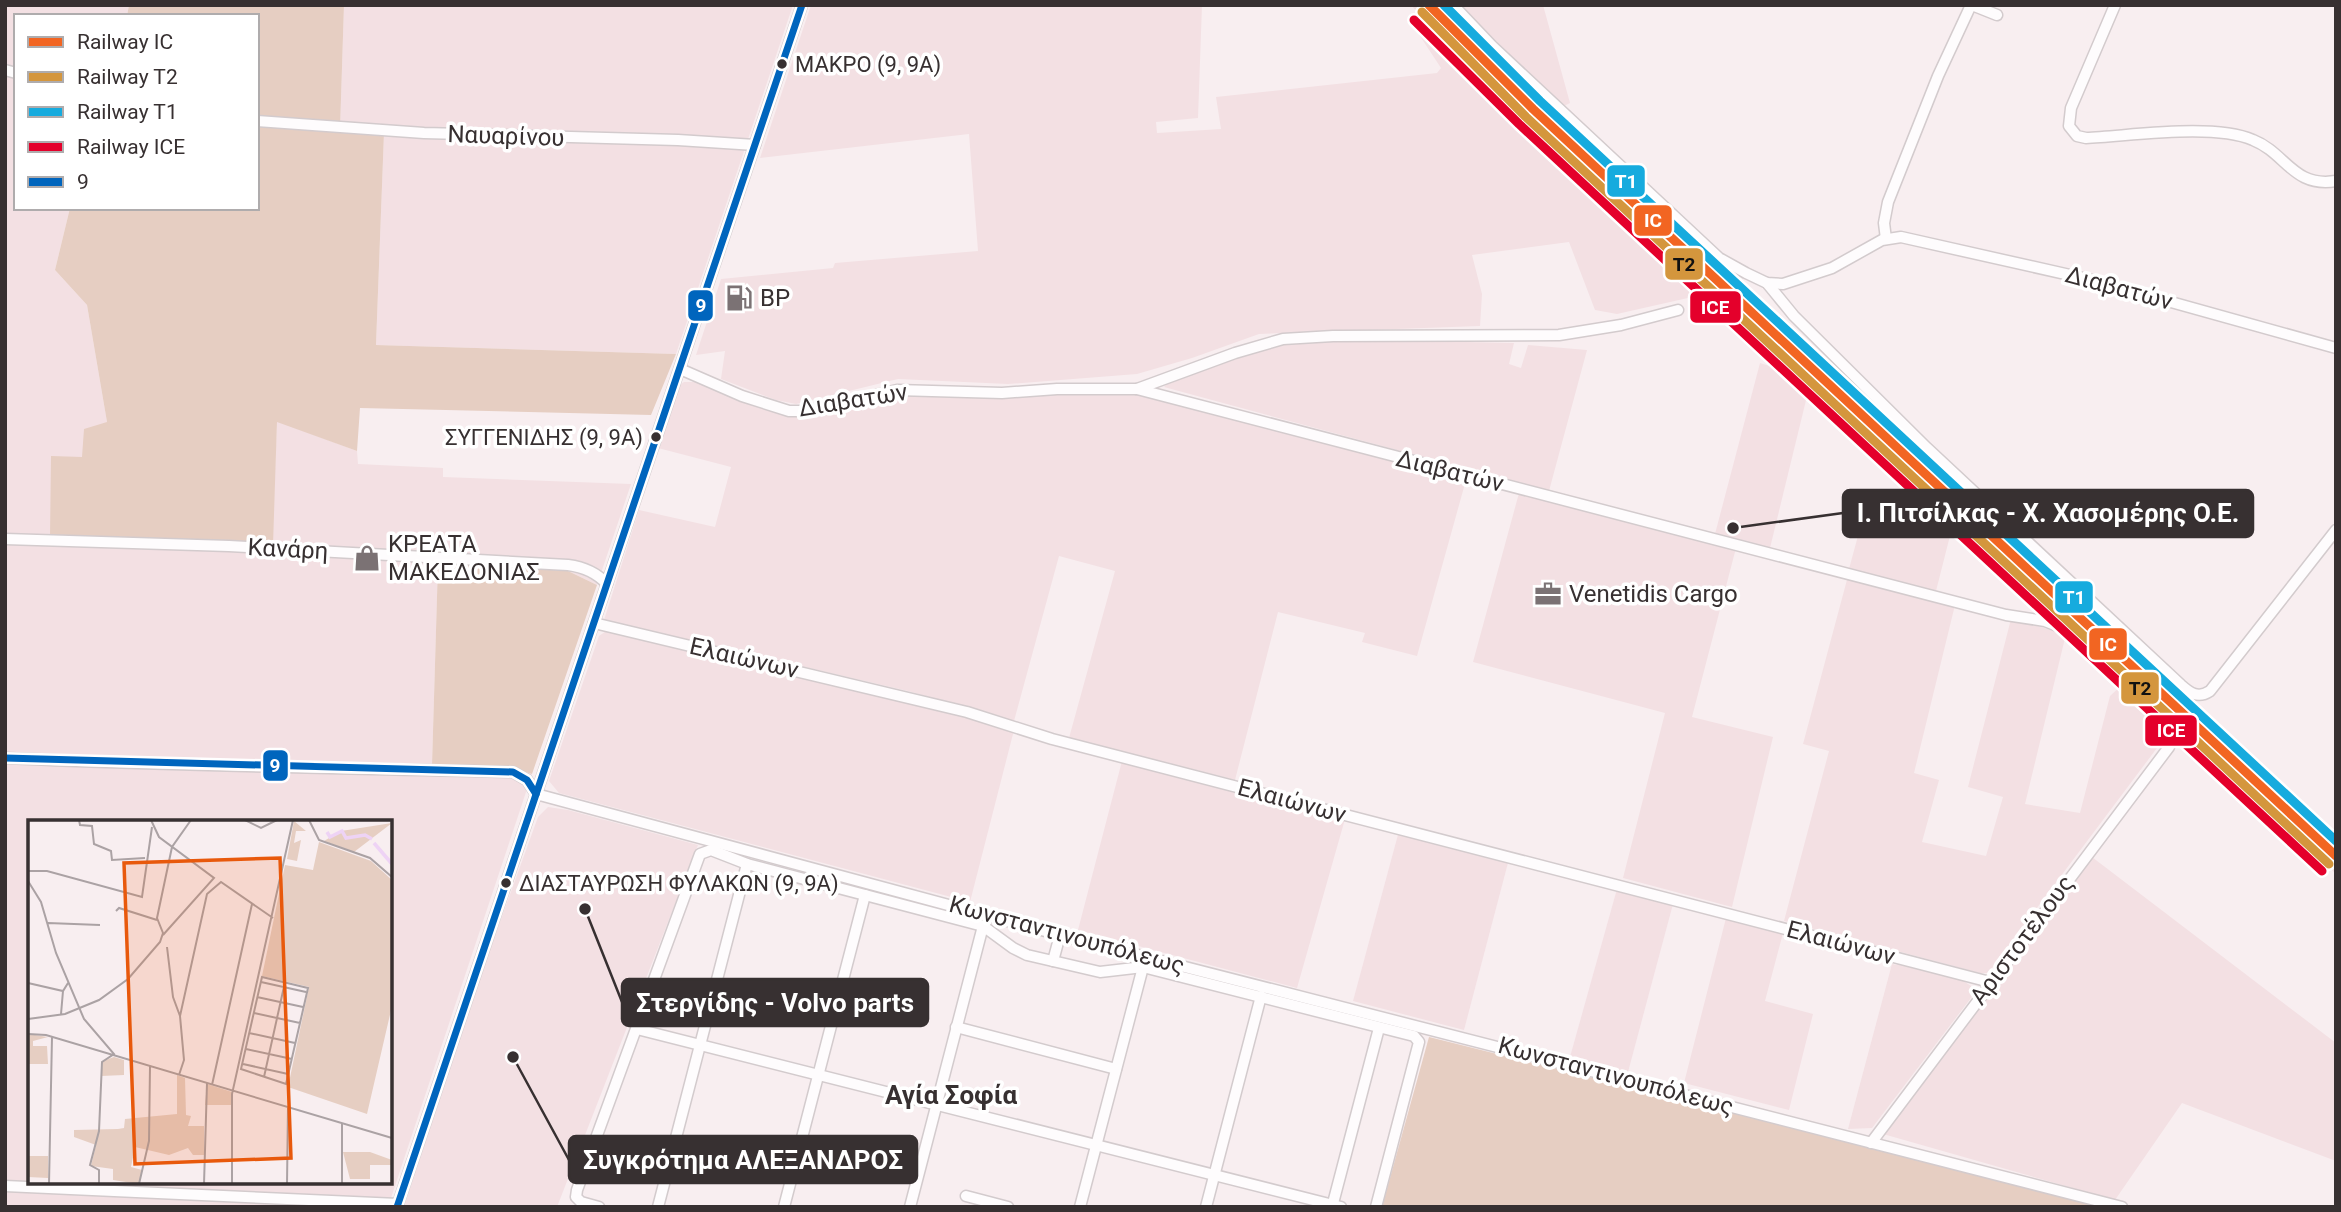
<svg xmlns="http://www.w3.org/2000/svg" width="2341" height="1212" font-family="Roboto,sans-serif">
<rect width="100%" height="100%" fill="#f8eef0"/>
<g fill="#f3e0e3" fill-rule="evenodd">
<path d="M5 5H129L127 16H16V208H70L55 270 87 305 107 422 256 542 272 544 277 421 357 451 358 464 443 468V477L631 484 597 585 568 571 438 564 432 764 509 767 532 774 388 1207H5ZM30 822H390V1182H30Z"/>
<path d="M344 5H793L676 354 376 345 384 133 340 130Z"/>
<path d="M811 5H1202L1198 118 1156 122 1157 133 1221 129 1216 97 1437 73 1441 68 1416 30 1426 22 1411 5H1449L1486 45 2336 835V874L1954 520 1936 591 1849 569 1869 495 1899 503 1906 475 1710 293 1617 314 1595 310 1569 242 1472 255 1482 294 1480 326 1259 334 1192 358 1137 374 1008 384 898 379 796 404 776 400 721 379 725 351 696 355 721 279 833 268 835 263 978 251 969 134 760 158Z"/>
<path d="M1458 5H1543L1570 103 1564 106Z"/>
<path d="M1318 339 1514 343 1509 364 1521 368 1528 345 1587 350 1549 491 1164 387 1172 379 1264 346Z"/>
<path d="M1760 363 1795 374 1809 388 1770 548 1715 534Z"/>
<path d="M684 382H695L787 413 880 395 1132 391 1466 480 1417 656 1362 642 1365 633 1278 612 1235 780 1069 738 1115 571 1059 556 1014 721 908 691 604 620 639 510 715 527 731 467 658 448 678 386Z"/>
<path d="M1519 493 1736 548 1692 717 1773 737 1732 907 1623 878 1665 713 1473 662Z"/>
<path d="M1848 576 1955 605 1914 773 1939 780 1922 842 1986 856 2003 797 1968 787 2011 619 2066 634 2025 804 2080 813 2110 696 2124 683 2155 714 2163 740 1988 973H1980L1784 921 1829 751 1803 744Z"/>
<path d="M609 629 907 700 1014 730 970 902 559 793 549 781 599 636Z"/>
<path d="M1122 761 1345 819 1297 988 1078 930Z"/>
<path d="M548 807 568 810 698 845 557 1207H404L480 977 538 817Z"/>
<path d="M1399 831 1509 859 1464 1030 1353 1001Z"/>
<path d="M2088 854 2336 1043V1161L2182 1103 2115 1200 1876 1132Z"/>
<path d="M1617 889 1673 904 1628 1072 1570 1057Z"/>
<path d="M1726 918 1783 933 1765 1001 1813 1014 1789 1110 1684 1083Z"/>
<path d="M1899 961 1956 976 1977 990 1872 1128 1848 1129 1892 964 1897 965Z"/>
</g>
<g fill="#e6cec2">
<path d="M129 5H344L340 130 384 133 376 345 676 354 651 415 360 408 357 451 277 422 273 545 50 537 51 456 82 457 84 429 107 422 87 305 55 270 70 208H257V16H127Z"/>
<path d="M438 563 568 571 597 585 532 774 509 767 432 765Z"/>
<path d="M1429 1037 2111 1207H1382Z"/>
</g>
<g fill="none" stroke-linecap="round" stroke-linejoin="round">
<g stroke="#d3cbcd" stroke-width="13">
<g id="minor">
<path d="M1453 5 1492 46 1719 258 1746 273 1767 283 1783 284 1832 268 1882 240 1901 237 2092 280 2336 348"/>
<path d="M1972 5 1997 15"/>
<path d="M2115 5 2071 108 2069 126 2077 136 2086 138C2131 136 2213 123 2253 140 2286 153 2293 188 2336 181"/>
<path d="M5 70 16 73"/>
<path d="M257 121 424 133 678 140 755 145"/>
<path d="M1886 239 1884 223 1888 202 1938 76 1971 5"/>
<path d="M1767 283 1794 316 1927 448 2181 685C2190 693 2198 699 2210 691L2336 530"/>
<path d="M680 369 742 396 789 411H806L897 390 1002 393 1057 389H1137L2006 615 2045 621 2075 633 2154 706 2168 722 2172 737 2169 747 1871 1143"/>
<path d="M1137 389 1235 353 1283 339 1333 336 1559 335 1621 325 1678 310"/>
<path d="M5 539 229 546 568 565C584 567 596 572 607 584"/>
<path d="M594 623 967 712 1052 739 1990 982"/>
<path d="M5 758C174 766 344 768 513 772L527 780 536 794 1060 935 2122 1207"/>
<path d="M1053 961 1060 935"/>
<path d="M956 1027 1116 1069"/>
<path d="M637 1029 1341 1207"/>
<path d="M5 1186 398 1204"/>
<path d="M966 1196 1008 1207"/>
<path d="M397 1207 802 5"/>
<path d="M599 1207 581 1202 576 1197 577 1190 700 854 711 850 747 864 983 926 1013 948 1027 955 1100 972 1143 967 1414 1036 1419 1042 1376 1207"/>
<path d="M658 1207 747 864"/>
<path d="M784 1207 865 895"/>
<path d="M910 1207 983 926"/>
<path d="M1080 1207 1143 967"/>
<path d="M1206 1207 1261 996"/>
<path d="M1332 1207 1379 1028"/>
</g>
</g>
<use href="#minor" stroke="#fefcfd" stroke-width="10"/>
<g stroke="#fff" stroke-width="12">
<g id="bus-1">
<path d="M5 758 513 772 527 780 536 794"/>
<path d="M397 1207 802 5"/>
</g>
</g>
<use href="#bus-1" stroke="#0065bd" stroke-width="7"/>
<g stroke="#fff" stroke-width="14">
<path id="rail-1" d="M1429 5 1533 109 2336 856"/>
</g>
<g stroke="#fff" stroke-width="14">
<path id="rail-2" d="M1422 12 1526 117 2329 864"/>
</g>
<g stroke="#fff" stroke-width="14">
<path id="rail-3" d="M1444 5 1540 101 2336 841"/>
</g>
<g stroke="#fff" stroke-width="14">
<path id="rail-4" d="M1414 20 1519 124 2322 871"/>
</g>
<use href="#rail-1" stroke="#f26522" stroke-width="9"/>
<use href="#rail-2" stroke="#d4963d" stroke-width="9"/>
<use href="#rail-3" stroke="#16abde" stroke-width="9"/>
<use href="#rail-4" stroke="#e4002b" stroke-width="9"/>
</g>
<defs>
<g id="fuel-bare" transform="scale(2.1)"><path d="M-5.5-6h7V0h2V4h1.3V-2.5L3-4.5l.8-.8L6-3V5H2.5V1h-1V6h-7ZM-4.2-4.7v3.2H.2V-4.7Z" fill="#7b7274" stroke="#fff" stroke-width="2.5" paint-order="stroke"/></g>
<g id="shop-bare" transform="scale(2.1)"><path d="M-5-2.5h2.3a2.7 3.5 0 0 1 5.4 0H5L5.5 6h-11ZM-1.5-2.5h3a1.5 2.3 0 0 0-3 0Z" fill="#7b7274" stroke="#fff" stroke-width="2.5" paint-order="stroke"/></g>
<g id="office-bare" transform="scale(2.1)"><path d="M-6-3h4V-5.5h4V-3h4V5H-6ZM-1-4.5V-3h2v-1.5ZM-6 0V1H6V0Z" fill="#7b7274" stroke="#fff" stroke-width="2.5" paint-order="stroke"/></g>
</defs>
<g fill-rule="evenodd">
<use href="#fuel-bare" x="739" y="298"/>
<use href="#shop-bare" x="367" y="558"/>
<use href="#office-bare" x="1548" y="594"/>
</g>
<g fill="#373031" stroke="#fff" stroke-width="2.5">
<circle cx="782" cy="64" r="6"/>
<circle cx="656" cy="437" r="6"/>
<circle cx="506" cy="883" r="6"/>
</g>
<g text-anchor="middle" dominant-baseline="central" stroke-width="7" stroke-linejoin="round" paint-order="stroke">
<g font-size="22" fill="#373031" stroke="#fff" text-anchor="start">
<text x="795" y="64">ΜΑΚΡΟ (9, 9Α)</text>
<text x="643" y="437" text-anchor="end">ΣΥΓΓΕΝΙΔΗΣ (9, 9Α)</text>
<text x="519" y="883">ΔΙΑΣΤΑΥΡΩΣΗ ΦΥΛΑΚΩΝ (9, 9Α)</text>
</g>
<g font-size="24" fill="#373031" stroke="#fff">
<text transform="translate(506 136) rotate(2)">Ναυαρίνου</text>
<text transform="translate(2119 288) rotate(15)">Διαβατών</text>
<text transform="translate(853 400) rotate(-9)">Διαβατών</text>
<text transform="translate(1450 471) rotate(14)">Διαβατών</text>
<text transform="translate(288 549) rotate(3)">Κανάρη</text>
<text transform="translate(744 658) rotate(13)">Ελαιώνων</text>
<text transform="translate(1292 801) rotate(15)">Ελαιώνων</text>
<text transform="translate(1067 935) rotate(15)">Κωνσταντινουπόλεως</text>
<text transform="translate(2022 940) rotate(-53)">Αριστοτέλους</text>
<text transform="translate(1841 943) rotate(15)">Ελαιώνων</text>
<text transform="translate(1616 1076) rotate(15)">Κωνσταντινουπόλεως</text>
</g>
<g font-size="24" fill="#373031" stroke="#fff" text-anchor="start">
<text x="760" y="298">BP</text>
<text x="388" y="544">ΚΡΕΑΤΑ<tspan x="388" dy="28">ΜΑΚΕΔΟΝΙΑΣ</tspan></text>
<text x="1569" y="594">Venetidis Cargo</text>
</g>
<g font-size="26" font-weight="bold" fill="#373031" stroke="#fff">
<text x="951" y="1095">Αγία Σοφία</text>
</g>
</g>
<g transform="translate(28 820)">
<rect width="364" height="364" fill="#f8eef0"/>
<path d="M266 1 278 11H268L266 23 273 20 269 41 259 39ZM364 3 326 32 296 21 313 11ZM291 22 343 41 364 60V186L339 294 260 267 281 167 234 156 257 45 285 50ZM0 214 20 217 5 221V226H19L20 244H0ZM86 237 96 240V255L73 256 75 241ZM149 255 157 258 158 295 163 296 160 306H176V335H165L160 328 141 335 107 327 103 347 114 350 111 364 85 360V349L63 346 68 325 46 317V310L90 309 96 308 97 299 149 294ZM179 264 204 272 203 285H177ZM315 332H342L364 340V345H342V359H322ZM0 336H20V358L0 357Z" fill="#e6cec2"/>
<path fill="none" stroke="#eed3f5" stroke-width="3.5" d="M299 12 302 17 314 11 318 18 337 15 344 19M346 23 364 44"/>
<path fill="none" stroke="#aba2a4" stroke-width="2" d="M51 0 52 5 64 6 66 24 83 31 84 40 117 38M123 0 131 17 186 58 135 115M217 0 233 8 249 0M281 0 291 20 342 38 364 57M0 51H19L114 77 124 7M0 61 13 82 28 133 56 199 86 234 74 242 71 311 62 345 71 350V364M88 91 91 88 129 100M20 103 72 105M139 127 145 177 152 196M234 157 280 168 258 264 213 249ZM233 162 278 172M0 163 35 171 40 163M229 177 275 187M226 193 272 203M33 194 35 171M0 199 37 194 71 180 100 159 132 122 135 113 129 98 144 27 163 0M221 213 267 223M0 214 18 215 364 318M218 229 264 239M215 244 260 254M151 255 156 240 152 196 179 74 193 62 245 98M236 257 257 162M184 265 224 84M314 303V364M21 364 24 217M111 364 121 321 122 246M176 364 179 263M204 364V274L265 0M259 364 260 287"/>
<path fill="#e8590c" fill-opacity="0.15" stroke="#e8590c" stroke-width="3.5" d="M252 38 263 338 107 344 96 43Z"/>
<rect width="364" height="364" fill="none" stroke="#373031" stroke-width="3.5"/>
</g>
<path fill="none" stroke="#373031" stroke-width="2.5" d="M1733 528L1843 513M585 909L622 1002M513 1057L569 1160"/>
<g fill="#373031" stroke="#fff" stroke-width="2.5">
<circle cx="1733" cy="528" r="7"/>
<circle cx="585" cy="909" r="7"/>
<circle cx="513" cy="1057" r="7"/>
</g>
<g fill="#373031" stroke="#373031" stroke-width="2.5">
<rect x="1843" y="490" width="410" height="47" rx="7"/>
<rect x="622" y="979" width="306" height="47" rx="7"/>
<rect x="569" y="1136" width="348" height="47" rx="7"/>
</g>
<g font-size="26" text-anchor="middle" font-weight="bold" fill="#fff">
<text x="2048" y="522">Ι. Πιτσίλκας - Χ. Χασομέρης Ο.Ε.</text>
<text x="775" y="1012">Στεργίδης - Volvo parts</text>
<text x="743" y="1169">Συγκρότημα ΑΛΕΞΑΝΔΡΟΣ</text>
</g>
<g stroke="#fff" stroke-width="2.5">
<rect x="1606" y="164" width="40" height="34" rx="7" fill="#16abde"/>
<rect x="1633" y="204" width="40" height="33" rx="7" fill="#f26522"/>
<rect x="1664" y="247" width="40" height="34" rx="7" fill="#d4963d"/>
<rect x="687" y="289" width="27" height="33" rx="7" fill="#0065bd"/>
<rect x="1689" y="290" width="53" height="34" rx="7" fill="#e4002b"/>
<rect x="2054" y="580" width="40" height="34" rx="7" fill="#16abde"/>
<rect x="2088" y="627" width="40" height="34" rx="7" fill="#f26522"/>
<rect x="2120" y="671" width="40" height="34" rx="7" fill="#d4963d"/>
<rect x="2144" y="714" width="54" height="33" rx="7" fill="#e4002b"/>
<rect x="262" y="749" width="27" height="33" rx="7" fill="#0065bd"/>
</g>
<g font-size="19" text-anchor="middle" font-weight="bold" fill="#fff">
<text x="1626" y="188">T1</text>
<text x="1653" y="227">IC</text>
<text x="701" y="312">9</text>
<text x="1715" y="314">ICE</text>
<text x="2074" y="604">T1</text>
<text x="2108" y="651">IC</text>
<text x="2171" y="737">ICE</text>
<text x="275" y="772">9</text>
</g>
<g font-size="19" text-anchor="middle" font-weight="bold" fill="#111">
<text x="1684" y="271">T2</text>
<text x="2140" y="695">T2</text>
</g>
<rect width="2341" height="1212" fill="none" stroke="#373031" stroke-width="14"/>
<rect x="14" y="14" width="245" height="196" fill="#ffffff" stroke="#afacad" stroke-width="2"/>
<rect x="28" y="37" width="35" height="10" fill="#f26522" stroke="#afacad" stroke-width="2"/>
<text x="77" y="49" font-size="21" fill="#373031">Railway IC</text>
<rect x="28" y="72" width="35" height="10" fill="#d4963d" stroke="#afacad" stroke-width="2"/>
<text x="77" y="84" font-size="21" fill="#373031">Railway T2</text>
<rect x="28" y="107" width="35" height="10" fill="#16abde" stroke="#afacad" stroke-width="2"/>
<text x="77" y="119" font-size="21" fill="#373031">Railway T1</text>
<rect x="28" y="142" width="35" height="10" fill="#e4002b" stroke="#afacad" stroke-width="2"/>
<text x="77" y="154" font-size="21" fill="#373031">Railway ICE</text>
<rect x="28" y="177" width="35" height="10" fill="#0065bd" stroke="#afacad" stroke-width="2"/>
<text x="77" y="189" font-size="21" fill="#373031">9</text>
</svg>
